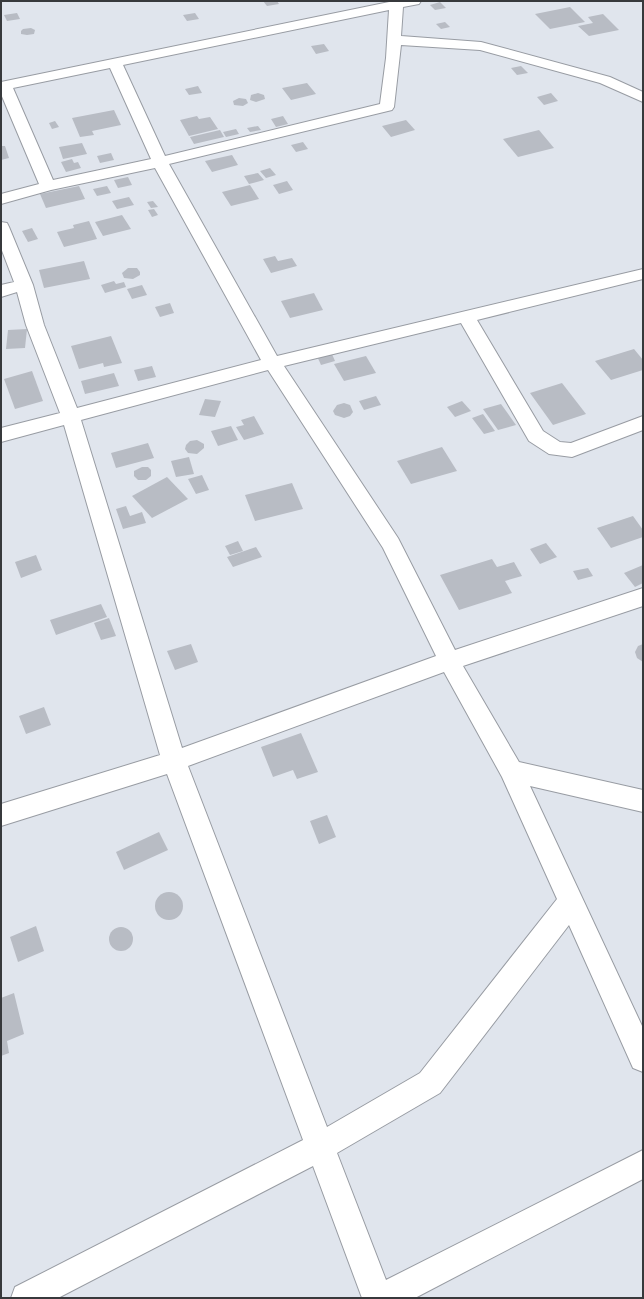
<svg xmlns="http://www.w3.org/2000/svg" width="644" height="1299" font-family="'Playfair Display',serif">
<rect width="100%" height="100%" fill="#e0e5ed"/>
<g fill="#b8bcc4">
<path d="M263 1H277L279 4 267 6Z"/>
<path d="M440 2 446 8 435 10 430 5Z"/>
<path d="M570 7 585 22 550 29 535 14Z"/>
<path d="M17 13 20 19 7 21 4 15Z"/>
<path d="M195 13 199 19 187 21 183 15Z"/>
<path d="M603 14 619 30 589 36 578 26 593 23 588 17Z"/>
<path d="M445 22 450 27 441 29 436 24Z"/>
<path d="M31 28 35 30 34 34 27 35 21 34V31L23 29Z"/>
<path d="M324 44 329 51 316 54 311 46Z"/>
<path d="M521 66 528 73 517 75 511 68Z"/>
<path d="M307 83 316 94 291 100 282 88Z"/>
<path d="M198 86 202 93 189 95 185 89Z"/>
<path d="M258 93 264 95 265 99 256 102 250 100 251 95Z"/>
<path d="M551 93 558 101 544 105 537 97Z"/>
<path d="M239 98 246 99 248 103 243 106 234 105 233 101Z"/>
<path d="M114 110 121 125 92 131 94 135 80 137 72 118Z"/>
<path d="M197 116 199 119 210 117 218 129 189 136 180 120Z"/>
<path d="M283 116 288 124 276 127 271 119Z"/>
<path d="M406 120 415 130 391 137 382 126Z"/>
<path d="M55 121 59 127 52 129 49 123Z"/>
<path d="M258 126 261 130 250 132 247 128Z"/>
<path d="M236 129 239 134 226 137 223 132Z"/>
<path d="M220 130 224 137 194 144 190 137Z"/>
<path d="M539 130 554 148 518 157 503 139Z"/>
<path d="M303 142 308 149 296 152 291 145Z"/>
<path d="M82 143 87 154 63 159 59 147Z"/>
<path d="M1 146H5L9 158 1 160Z"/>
<path d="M111 153 114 160 100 163 97 156Z"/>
<path d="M232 155 238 165 212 172 205 161Z"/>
<path d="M72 159 74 163 78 162 81 168 66 172 61 162Z"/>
<path d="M270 168 276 175 266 178 260 171Z"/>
<path d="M258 173 264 180 249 184 244 176Z"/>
<path d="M128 177 132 185 118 188 114 180Z"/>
<path d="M287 181 293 190 279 194 273 185Z"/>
<path d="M250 185 259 199 231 206 222 192Z"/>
<path d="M79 186 85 199 46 208 40 194Z"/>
<path d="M107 186 111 193 97 196 93 189Z"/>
<path d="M129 197 134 205 117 209 112 201Z"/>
<path d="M153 201 158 207 151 208 147 202Z"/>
<path d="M154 209 158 215 152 217 148 210Z"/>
<path d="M122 215 131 229 103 236 95 222Z"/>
<path d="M89 221 97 239 64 247 57 232 74 228 73 225Z"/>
<path d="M32 228 38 239 28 242 22 231Z"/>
<path d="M275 256 278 261 292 258 297 266 271 273 263 259Z"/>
<path d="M84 261 90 279 44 288 39 270Z"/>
<path d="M128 268H137L140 272V275L133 279 124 278 122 273Z"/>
<path d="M114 281 116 284 124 282 126 287 105 293 101 285Z"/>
<path d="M142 285 147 295 132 299 127 289Z"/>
<path d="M314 293 323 310 290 318 281 301Z"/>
<path d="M170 303 174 313 160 317 155 307Z"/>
<path d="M27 329 25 348 6 349 8 330Z"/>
<path d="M111 336 122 363 104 367 103 363 79 369 71 346Z"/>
<path d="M634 349 643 360V370L611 380 595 361Z"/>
<path d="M331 352 335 361 321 365 317 356Z"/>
<path d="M366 356 376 373 344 381 334 364Z"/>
<path d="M152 366 156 377 138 381 134 370Z"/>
<path d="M32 371 43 401 15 409 4 379Z"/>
<path d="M114 373 119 386 85 394 81 381Z"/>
<path d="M562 383 586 414 553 425 530 393Z"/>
<path d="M376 396 381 405 364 410 359 401Z"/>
<path d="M205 399 221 401 215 417 199 415Z"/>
<path d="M462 401 471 411 455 417 447 407Z"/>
<path d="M344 403 350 405 353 412 350 416 344 418 335 415 333 411 337 405Z"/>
<path d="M501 404 516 425 498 430 483 409Z"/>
<path d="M483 414 495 431 484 434 472 418Z"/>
<path d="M254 416 264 434 244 440 236 427 244 425 241 420Z"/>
<path d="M231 426 238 440 218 446 211 431Z"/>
<path d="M197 440 204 444V448L197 454 188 453 185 449 186 445 190 441Z"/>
<path d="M148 443 154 458 116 468 111 453Z"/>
<path d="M442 447 457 471 411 484 397 461Z"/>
<path d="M189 457 194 474 176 477 171 461Z"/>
<path d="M142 467H148L151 470V476L146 480H138L134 476V471Z"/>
<path d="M202 475 209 490 196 494 188 479Z"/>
<path d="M167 477 188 499 152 518 132 496Z"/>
<path d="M292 483 303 509 255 521 245 495Z"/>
<path d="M126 506 130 516 142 512 146 523 123 529 116 509Z"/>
<path d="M633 516 643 530V537L611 548 597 528Z"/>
<path d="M238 541 243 551 230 555 225 546Z"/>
<path d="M546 543 557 557 540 564 530 549Z"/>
<path d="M256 547 262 557 233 567 227 557Z"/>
<path d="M36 555 42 570 21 578 15 562Z"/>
<path d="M492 559 497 567 514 562 522 576 505 581 512 593 459 610 440 575Z"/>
<path d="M643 565V583L635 587 624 573Z"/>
<path d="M588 568 593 576 578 580 573 571Z"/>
<path d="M101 604 107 617 56 635 50 620Z"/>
<path d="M109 618 116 636 101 640 94 623Z"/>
<path d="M191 644 198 662 175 670 167 651Z"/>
<path d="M643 644V662L637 658 635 652 638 646Z"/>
<path d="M44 707 51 725 26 734 19 716Z"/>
<path d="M301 733 318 772 297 779 293 770 273 777 261 747Z"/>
<path d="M327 815 336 837 319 844 310 821Z"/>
<path d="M159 832 168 850 124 870 116 852Z"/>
<circle cx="169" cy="906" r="14"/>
<path d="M36 926 44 951 18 962 10 937Z"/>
<circle cx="121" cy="939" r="12"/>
<path d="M14 993 24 1034 7 1041 9 1053 1 1056V998Z"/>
</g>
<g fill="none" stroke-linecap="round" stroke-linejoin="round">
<g stroke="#989ca3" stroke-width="2">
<path id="minor" d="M394 1H421L419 4 403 7 401 36 481 42 610 77 643 92V102L600 83 480 50 401 45 394 107 392 110 169 164 277 356 643 269V279L477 320 543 431 560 442 571 443 643 416V430L572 457 549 454 529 441 461 323 284 366 398 538 455 650 643 588V606L463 666 519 762 643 790V812L530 786 643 1028V1072L633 1068 569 925 440 1093 337 1153 386 1280 643 1150V1179L415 1298H362L313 1166 58 1298H11L15 1287 303 1140 167 774 1 826V804L160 755 64 425 1 442V428L60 413 26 325 17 292 1 297V285L14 282 1 248V222L7 223 9 227 33 285 44 325 77 408 261 360 155 168 51 190 1 204V194L39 184 1 94V82ZM389 10 386 58 380 104 165 156 123 65ZM110 68 151 159 53 180 13 88ZM268 370 383 548 436 656 182 748 81 420ZM444 672 502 777 557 899 420 1073 327 1127 188 766Z"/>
</g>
<use href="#minor" fill="#fff" fill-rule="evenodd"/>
</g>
<rect width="644" height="1299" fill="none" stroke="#37393c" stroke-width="4"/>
</svg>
